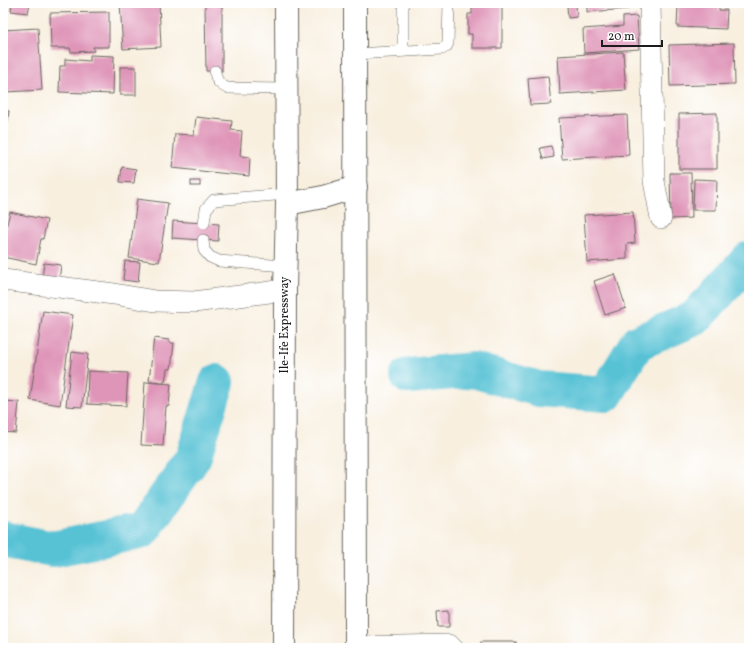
<svg xmlns="http://www.w3.org/2000/svg" width="752" height="651" font-family="Vollkorn,serif">
<rect width="100%" height="100%" fill="#fff"/>
<filter id="ink" filterUnits="userSpaceOnUse"><feTurbulence type="fractalNoise" baseFrequency=".025" numOctaves="2"/><feDisplacementMap in="SourceGraphic" scale="8" xChannelSelector="R" yChannelSelector="G"/><feConvolveMatrix kernelMatrix="1 2 1 2 8 2 1 2 1" color-interpolation-filters="sRGB"/></filter>
<filter id="wash" filterUnits="userSpaceOnUse"><feTurbulence type="fractalNoise" baseFrequency=".012" numOctaves="4" result="noise"/><feDisplacementMap in="SourceGraphic" scale="16" xChannelSelector="R" yChannelSelector="G"/><feGaussianBlur stdDeviation="0.9" result="paint"/><feColorMatrix in="noise" values="0 0 0 0 0 0 0 0 0 0 0 0 0 0 0 0 0 1.4 0 .05"/><feComposite in="paint" operator="in"/></filter>
<g filter="url(#wash)">
<rect width="100%" height="100%" fill="#f8efdf"/>
<g fill="none" stroke-linecap="round" stroke-linejoin="round">
<g stroke="#59c2d5" stroke-width="36">
<path d="M408 376 473 370 539 389 606 394 637 343 695 318 749 259"/>
<path d="M3 539 53 549 142 531 193 458 217 382"/>
</g>
</g>
<g id="blocks">
<g fill="#df95b8">
<path d="M12 3H30L28 13 11 11Z"/>
<path d="M120 3H159L161 47 123 49Z"/>
<path d="M205 3H222V71H206Z"/>
<path d="M472 3H502V48H472V34H468V14H472Z"/>
<path d="M587 3H628L629 9 587 12Z"/>
<path d="M670 3H719V10H727L726 29 677 27 678 5H670Z"/>
<path d="M576 5 577 17 568 18 567 6Z"/>
<path d="M109 12V47H93L94 51 71 52 70 48H51L50 13Z"/>
<path d="M637 16 639 49 584 53 583 29 623 26V17Z"/>
<path d="M38 28 42 90 6 92 3 30Z"/>
<path d="M734 43 735 84 670 86 669 45Z"/>
<path d="M623 52 626 90 560 94 558 56Z"/>
<path d="M90 55 114 56 113 94 59 92 60 66H65V59L90 61Z"/>
<rect x="120" y="67" width="16" height="28"/>
<path d="M548 76 551 104 530 105 528 78Z"/>
<path d="M3 110 9 111 4 143H3Z"/>
<path d="M717 113V169H679V114Z"/>
<path d="M627 115 629 155 562 159 559 118Z"/>
<path d="M196 117 232 121 231 130 242 131 240 156 250 157 249 176 172 168 175 134 194 135Z"/>
<path d="M551 146 554 157 543 159 540 148Z"/>
<path d="M122 167 136 169 134 183 120 182Z"/>
<path d="M670 173H691L692 218 671 219Z"/>
<path d="M694 179 717 180 716 210H693Z"/>
<rect x="191" y="181" width="9" height="5"/>
<path d="M137 199 168 203 159 262 129 258Z"/>
<path d="M10 212 47 220 43 239H41L36 264 3 257V227L6 228Z"/>
<path d="M633 212 635 243 627 244V259L587 262 584 215Z"/>
<path d="M173 221 219 224 218 241 172 238Z"/>
<path d="M125 261 140 262 138 282 123 280Z"/>
<path d="M44 263 61 265 59 281 42 279Z"/>
<path d="M615 274 626 308 605 315 594 281Z"/>
<path d="M43 311 73 315 60 405 30 400Z"/>
<path d="M154 338 169 340V343H174L171 369H167L165 382 149 381Z"/>
<path d="M72 352 88 354 82 407 66 406Z"/>
<path d="M88 371 128 373 126 406 87 404Z"/>
<path d="M145 382 171 384 169 406H166L163 446 141 445Z"/>
<path d="M3 401 19 402 16 433 3 432Z"/>
<path d="M449 610V627H438L437 611Z"/>
<rect x="481" y="642" width="35" height="6"/>
</g>
</g>
</g>
<g filter="url(#ink)">
<use href="#blocks" fill-opacity="0" stroke="#696660" stroke-width="1"/>
<g fill="none" stroke-linecap="round" stroke-linejoin="round">
<g stroke="#696660" stroke-width="12">
<g id="lane">
<path d="M403 3V51"/>
<path d="M356 54 442 49 446 47 448 43 449 3"/>
<path d="M215 71C216 81 219 84 227 88L285 89"/>
<path d="M204 223 206 209 214 200 287 194"/>
<path d="M203 240 204 250 210 257 219 261 285 266"/>
<path d="M356 642 447 640 452 641 459 648"/>
</g>
</g>
<g stroke="#696660" stroke-width="22">
<g id="street">
<path d="M650 3 654 181 661 218"/>
<path d="M3 280 114 294 155 301 194 302 285 290"/>
</g>
</g>
<g stroke="#696660" stroke-width="24">
<g id="highway">
<path d="M355 3 356 648"/>
<path d="M287 204 323 197 356 187"/>
<path d="M284 648 285 290 287 204 286 3"/>
</g>
</g>
<use href="#lane" stroke="#fff" stroke-width="11"/>
<use href="#street" stroke="#fff" stroke-width="21"/>
<use href="#highway" stroke="#fff" stroke-width="22"/>
</g>
</g>
<g text-anchor="middle" dominant-baseline="central" stroke-width="4" stroke-linejoin="round" paint-order="stroke">
<g font-size="12" fill="#1c1c1c" stroke="#fff">
<text transform="translate(285 325) rotate(-90)">Ile-Ife Expressway</text>
</g>
</g>
<rect width="752" height="651" fill="none" stroke="#fff" stroke-width="16"/>
<path d="M602 40v6h60v-6" fill="none" stroke="#1c1c1c" stroke-width="2"/>
<text x="608" y="40" font-size="12" fill="#1c1c1c" stroke="#ffffff" stroke-width="3" paint-order="stroke">20 m</text>
</svg>
